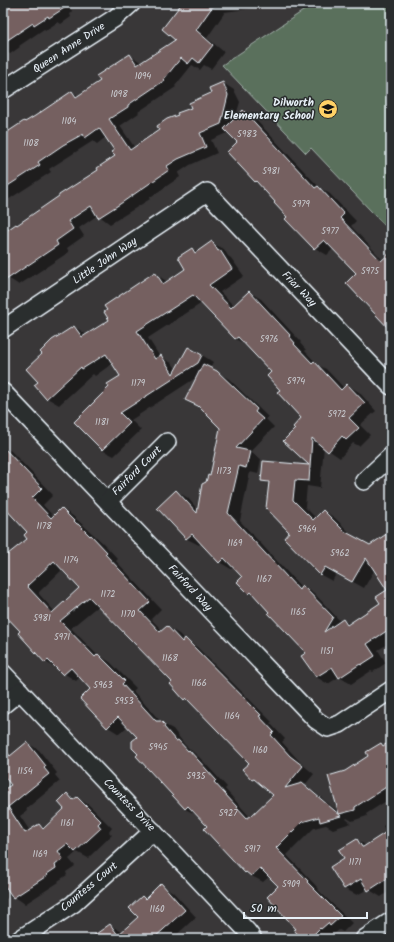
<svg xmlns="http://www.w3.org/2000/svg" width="394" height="942" font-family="Kalam,sans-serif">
<rect width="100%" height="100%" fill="#393738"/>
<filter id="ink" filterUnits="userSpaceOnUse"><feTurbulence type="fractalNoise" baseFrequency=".025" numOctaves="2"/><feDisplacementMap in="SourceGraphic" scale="8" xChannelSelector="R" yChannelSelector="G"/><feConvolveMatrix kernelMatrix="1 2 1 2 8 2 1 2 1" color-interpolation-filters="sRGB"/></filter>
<g filter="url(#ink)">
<path fill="#5a705c" stroke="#a1b0aa" d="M315 3H391V232L311 148 306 153 222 65Z"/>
<g fill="#0007" fill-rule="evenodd">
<path d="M3 3H66L73 12 70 14 71 17 61 24 58 22 46 30 44 29 19 46 20 47 10 54 8 53 3 56Z"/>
<path d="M183 3H279V6L263 8 260 7 225 12 207 38 224 52 211 69 204 65 200 70 192 65 175 86 176 87 138 112 139 113 120 126 135 148 212 94 223 83 234 90 240 102 235 119 243 112 255 119 320 188 330 194 356 221 351 226 391 269V327L357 273 334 248 327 255 315 248 287 219 289 217 277 202 260 184 255 182 238 142 229 132 211 140 217 153 190 165 178 173 180 177 149 198 150 199 110 224 98 215 79 228 84 236 67 248 69 252 19 285 8 278 3 279V234L18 226 99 171 116 157 115 151 106 137 97 144 93 141 49 169 51 172 3 203V144L72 92 79 96 101 82 130 55 142 63 176 40Z"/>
<path d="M212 243 224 249 228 256 231 258 244 276 220 292 234 306 249 292 261 299 301 342 300 343 306 350 305 351 318 365 326 369 344 388 347 385 359 392 376 411 360 425 370 435 359 446 353 443 340 458 324 447 320 488 307 486 305 507 316 518 324 511 335 518 356 539 370 547 391 533V577L375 569 364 588 337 573 332 581 321 575 285 538 290 532 270 484 262 480 264 462 312 466 285 441 297 429 303 418 282 390 273 372 247 345 235 339 202 303 148 338 160 357 172 363 177 370 202 355 213 362 210 368 229 379 268 417 266 419 274 427 250 452 261 459 258 474 250 472 240 521 302 588 303 586 314 593 341 622 343 620 350 624 382 604 391 588V642L378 650 386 663 373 672 371 671 351 684 339 677 328 684 316 677 307 653 258 598 249 593 243 577 234 567 231 569 219 562 201 543 199 545 187 539 158 508 176 491 188 498 198 510 207 483 211 477 222 428 200 407 186 399 197 377 131 420 141 430 114 456 102 450 110 387 121 376 113 363 95 376 93 374 59 405 47 398 39 382 75 327 87 335 110 320 155 274 168 282 187 269 192 249 198 252Z"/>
<path d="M3 447 11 451 53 495 43 505 54 517 62 509 73 516 103 543 118 559 116 561 161 609 151 619 163 631 167 627 179 634 185 640 197 647 272 722 270 723 285 739 282 742 302 764 314 774 304 786 313 791 340 813 345 772 370 756 381 744 385 746 391 742V798L366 814 367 816 352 821 347 818 346 819 351 823 333 829 326 825 314 828 287 855 319 889 318 890 352 923 343 932 339 930 328 939H307L280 886 270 876 263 882 246 873 205 829 208 826 197 815 185 809 139 754 138 737 128 726 119 734 108 727 92 689 80 677 76 681 46 662 22 631 3 613V555L5 553 8 555 29 539V532L3 505ZM63 569 81 588 55 612 39 594V592ZM99 605 174 683 185 699 192 703 250 763 253 779 261 784 274 795 250 817 225 789 227 787 200 758 185 745 173 729 163 724 133 691 136 688 110 662 98 655V656L71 628Z"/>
<path d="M27 743 39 750 57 773 55 775 60 781 26 809 27 811 20 816 30 831 39 825 45 828 65 809 68 795 75 799 77 798 89 805 112 828 109 832 112 835 88 858 77 852 69 859 75 866 66 872 67 875 58 881 59 882 25 904 12 895 3 901V760L11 757Z"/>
<path d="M391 821V890L381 897 368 889 357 895 345 889 332 867 346 858 357 840 367 846 387 833 383 826Z"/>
<path d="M161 885 173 892 196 917 172 939H97L110 925 122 932 139 917 142 897 146 899Z"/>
</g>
<g fill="#746160" stroke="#e8f1f8" fill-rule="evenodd">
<path d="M3 3H72L49 18 48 16 34 25 33 23 3 43Z"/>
<path d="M182 3H215L196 30 213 45 199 63 193 58 188 64 181 58 164 79 165 80 128 105V107L109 119 130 150 159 130 157 126 167 119 178 115 177 113 191 108 189 103 211 93 209 88 223 82 228 95 221 124 200 133 206 147 178 159 167 166 169 170 120 204 98 218 91 206 68 221 73 229 56 241 58 245 3 282V233L16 224 17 225 59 196V195L98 170 97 168 115 156 111 152 114 150 99 128 85 138 83 134 63 145 38 162 40 165 3 189V135L24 121 25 122 35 116 72 91 76 97 100 81 96 76 130 54 137 65 175 40 162 29Z"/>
<path d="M243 110 315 188 318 186 344 214 340 218 381 261 391 252V331L346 283 356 273 324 240 314 249 285 219 287 217 274 203 275 202 256 181 255 182 227 152 237 142 224 129Z"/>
<path d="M212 241 218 251 220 250 232 269 209 285 231 308 249 291 290 335 289 336 295 343 294 344 312 363 314 361 341 390 347 384 365 403 349 418 359 428 346 440 342 436 328 452 312 438 309 481 295 480 293 500 313 520 323 510 344 531 370 545 391 531V628L367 644 375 656 361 665 360 664 339 678 332 667 316 677 301 656 306 653 268 613 269 612 251 592 249 594 237 582 242 577 224 558 219 563 192 534 186 539 157 508 176 490 197 513 202 484 206 482 208 475 210 476 220 428 198 406 185 400 203 364 217 371 257 409 255 412 263 419 236 448 250 451 246 468 239 466 228 513 299 590 302 585 333 617 324 632 343 619 347 625 380 603 376 597 387 590 366 558 352 582 325 567 320 575 284 538 289 532 266 508 269 482 261 481 263 461 309 465 283 441 295 429 293 427 301 418 277 392 280 390 267 376 271 372 238 337 235 339 193 295 137 331 155 359 161 355 173 374 188 347 202 355 198 363 120 413 130 423 102 450 74 422 109 387 107 384 120 376 106 354 82 369 81 367 46 399 34 385 38 382 26 369 42 354 40 352 52 340 74 326 82 337 109 320 104 312 107 310 104 306 155 272 163 284 185 269 178 257 192 248 195 253Z"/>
<path d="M3 447 42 488 32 498 51 518 61 508 77 524H78L90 536 91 535 107 552 105 554 150 602 140 611 160 632 167 626 182 642 185 638 261 715 259 716 274 732 271 735 290 756 303 766 285 788 302 783 341 816 320 822 319 817 302 822 276 848 308 881 307 882 341 916 330 926 328 923 321 929 320 928 309 939H302L294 930 296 929 267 897 278 886 260 868 251 876 246 872 245 873 204 829 207 826 188 806 185 809 136 756 138 754 132 748V741L137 737 118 717 107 728 80 699 90 689 71 668 63 675 48 660 45 663 18 633 20 631 3 613V558L27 539 24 535 27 532 3 506ZM54 561 79 588 52 613 27 586 28 585ZM89 597 172 682 170 684 184 700 186 698 249 763 242 769 252 780 254 779 273 795 251 816 247 818 214 782 216 780 189 750 188 751 178 740 176 741 164 727 165 725 161 721H156L122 684 125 681 98 654 95 657 60 621Z"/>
<path d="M391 741V784L355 807V810L339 814 328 776 345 771 368 756 366 752 381 743 383 746Z"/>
<path d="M27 742 46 766 44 768 49 774 8 807 25 833 39 824 43 829 64 809 58 802 67 793 73 800 77 797 101 821 98 824 101 828 75 852 67 844 58 851 63 859 55 865 56 868 47 874 48 875 13 898 3 883V790L11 785 3 775V747L10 756Z"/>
<path d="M391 829V876L368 891 361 879 344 889 330 867 344 858 339 850 357 839 362 847H363Z"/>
<path d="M161 883 185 910 153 939H89L110 924 118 935 138 917 129 908 142 896 145 899Z"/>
</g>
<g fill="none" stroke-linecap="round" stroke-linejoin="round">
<g stroke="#e8f1f8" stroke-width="20">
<g id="minor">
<path d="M3 90 115 18 132 3"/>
<path d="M3 329 207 192 391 386"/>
<path d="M3 392 316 720 328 728 340 724 391 690"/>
<path d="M364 481 391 456"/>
<path d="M108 501 167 442"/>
<path d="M3 673 247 931 253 939"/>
<path d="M3 705 20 691"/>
<path d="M20 939 73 904 153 831"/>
<path d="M364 939 391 921"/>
</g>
</g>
<use href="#minor" stroke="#2a2d2e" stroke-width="17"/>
</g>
</g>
<defs>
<g id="school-disc" transform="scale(1)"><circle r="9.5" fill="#ffd166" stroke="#2a2d2e"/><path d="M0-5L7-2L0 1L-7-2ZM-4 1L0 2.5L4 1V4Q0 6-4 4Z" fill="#111"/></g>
</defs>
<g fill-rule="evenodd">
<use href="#school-disc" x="328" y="109"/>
</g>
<g text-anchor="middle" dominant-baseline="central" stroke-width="3" stroke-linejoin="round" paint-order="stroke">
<g font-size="9" fill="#cbcdd2">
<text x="143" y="76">1094</text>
<text x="119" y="94">1098</text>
<text x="69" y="121">1104</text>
<text x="247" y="134">5983</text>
<text x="31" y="143">1108</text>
<text x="271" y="171">5981</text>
<text x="301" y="204">5979</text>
<text x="330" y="231">5977</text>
<text x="370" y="271">5975</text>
<text x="269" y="339">5976</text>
<text x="296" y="381">5974</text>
<text x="138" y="383">1179</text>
<text x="337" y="414">5972</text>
<text x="102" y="422">1181</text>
<text x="224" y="471">1173</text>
<text x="44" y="526">1178</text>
<text x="307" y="529">5964</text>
<text x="235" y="543">1169</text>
<text x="340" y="553">5962</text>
<text x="71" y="560">1174</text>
<text x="264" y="579">1167</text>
<text x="108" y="594">1172</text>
<text x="298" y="612">1165</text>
<text x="128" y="614">1170</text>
<text x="42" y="618">5981</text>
<text x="62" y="637">5971</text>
<text x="327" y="651">1151</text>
<text x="170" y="658">1168</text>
<text x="199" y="683">1166</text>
<text x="103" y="685">5963</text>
<text x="124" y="701">5953</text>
<text x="232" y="716">1164</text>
<text x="158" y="747">5945</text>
<text x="260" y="750">1160</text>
<text x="25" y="771">1154</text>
<text x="196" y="776">5935</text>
<text x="228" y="813">5927</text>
<text x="67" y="823">1161</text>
<text x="252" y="849">5917</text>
<text x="40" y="854">1169</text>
<text x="355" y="862">1171</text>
<text x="291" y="884">5909</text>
<text x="157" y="909">1160</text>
</g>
<g font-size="11" fill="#e8f1f8" stroke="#2a2d2e">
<text transform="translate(69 48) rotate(-33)">Queen Anne Drive</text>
<text transform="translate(105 261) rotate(-34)">Little John Way</text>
<text transform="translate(299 289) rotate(46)">Friar Way</text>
<text transform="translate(137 471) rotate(-45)">Fairford Court</text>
<text transform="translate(190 588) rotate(47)">Fairford Way</text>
<text transform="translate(129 805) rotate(46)">Countess Drive</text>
<text transform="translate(89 887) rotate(-40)">Countess Court</text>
</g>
<g font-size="11" font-weight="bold" fill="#e8f1f8" stroke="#2a2d2e" text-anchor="end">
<text x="314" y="103">Dilworth<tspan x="314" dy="13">Elementary School</tspan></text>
</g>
</g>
<rect width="394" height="942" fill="none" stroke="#2a2d2e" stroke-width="16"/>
<rect x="8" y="8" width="378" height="926" fill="none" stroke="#e8f1f8" stroke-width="1.5" filter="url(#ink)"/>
<path d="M244 912v6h123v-6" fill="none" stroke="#e8f1f8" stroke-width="2"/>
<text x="250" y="912" font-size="12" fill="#e8f1f8" stroke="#2a2d2e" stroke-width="3" paint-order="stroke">50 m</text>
</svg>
